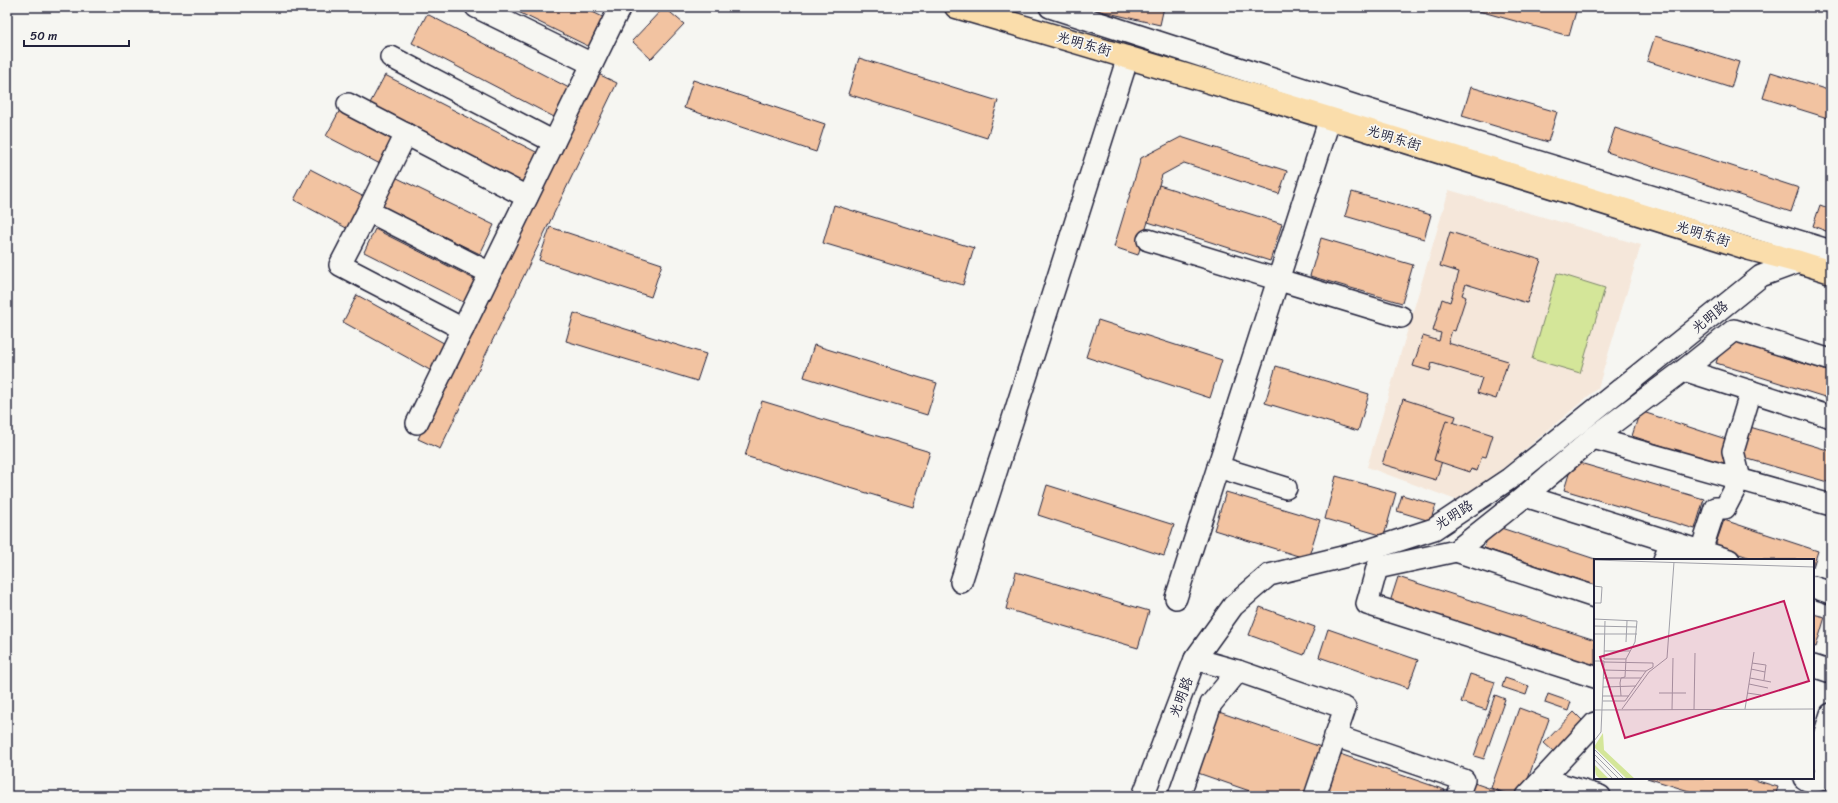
<svg xmlns="http://www.w3.org/2000/svg" width="1838" height="803" font-family="Sriracha,'LXGW WenKai TC',sans-serif">
<rect width="100%" height="100%" fill="#f6f6f2"/>
<filter id="ink" filterUnits="userSpaceOnUse"><feTurbulence type="fractalNoise" baseFrequency=".025" numOctaves="2"/><feDisplacementMap in="SourceGraphic" scale="8" xChannelSelector="R" yChannelSelector="G"/><feConvolveMatrix kernelMatrix="1 2 1 2 8 2 1 2 1" color-interpolation-filters="sRGB"/></filter>
<g filter="url(#ink)">
<path fill="#f5e7da" d="M1449 190 1641 245 1598 388 1502 469 1456 500 1367 467Z"/>
<path fill="#d4e699" stroke="#7b846a" d="M1557 273 1605 288 1580 373 1532 359Z"/>
<g fill="#f2c3a1" stroke="#22223b">
<path d="M508 7H582L605 18 590 47Z"/>
<path d="M664 7 684 24 651 59 632 41Z"/>
<path d="M1092 7H1164L1160 25 1091 9Z"/>
<path d="M1480 7H1573L1577 8 1569 36 1479 11Z"/>
<path d="M1818 7H1831V11Z"/>
<path d="M427 14 571 89 556 118 412 43Z"/>
<path d="M1655 36 1739 62 1731 88 1647 61Z"/>
<path d="M859 58 998 101 987 138 848 94Z"/>
<path d="M594 72 617 83 440 449 418 439Z"/>
<path d="M1771 72 1831 91V119L1763 98Z"/>
<path d="M385 75 540 154 524 185 368 107Z"/>
<path d="M693 80 825 124 816 152 684 108Z"/>
<path d="M1471 87 1557 112 1548 142 1462 116Z"/>
<path d="M341 108 397 137 382 165 326 136Z"/>
<path d="M1615 128 1799 188 1791 212 1607 152Z"/>
<path d="M1181 137 1287 171 1279 194 1184 163 1162 175 1138 255 1114 247 1141 158Z"/>
<path d="M310 169 368 199 352 231 294 200Z"/>
<path d="M391 175 494 225 480 254 377 204Z"/>
<path d="M1159 185 1282 224 1270 261 1148 222Z"/>
<path d="M1352 192 1431 215 1424 239 1345 216Z"/>
<path d="M834 205 974 248 963 285 823 243Z"/>
<path d="M1820 205 1831 209V233L1813 226Z"/>
<path d="M550 227 662 264 651 297 539 260Z"/>
<path d="M375 229 480 282 469 305 364 252Z"/>
<path d="M1450 232 1541 260 1527 303 1466 284 1462 295 1466 297 1455 331 1452 330 1448 343 1508 361 1496 399 1477 393 1482 378 1432 363 1430 371 1413 366 1423 336 1439 341 1441 333 1433 331 1442 299 1450 302 1459 272 1440 266Z"/>
<path d="M1321 238 1413 265 1402 303 1310 276Z"/>
<path d="M357 295 451 347 437 374 343 322Z"/>
<path d="M574 313 706 354 697 381 566 341Z"/>
<path d="M1098 320 1222 360 1210 398 1086 357Z"/>
<path d="M1724 338 1831 372V399L1716 363Z"/>
<path d="M814 345 937 383 927 415 804 377Z"/>
<path d="M1276 366 1369 394 1358 431 1265 403Z"/>
<path d="M1403 399 1456 416 1436 480 1382 464Z"/>
<path d="M762 401 930 452 913 507 745 456Z"/>
<path d="M1640 411 1732 441 1724 466 1632 436Z"/>
<path d="M1446 420 1493 435 1486 457 1482 456 1477 471 1471 469 1470 472 1434 460Z"/>
<path d="M1750 427 1831 451V483L1741 457Z"/>
<path d="M1573 461 1704 499 1695 529 1564 490Z"/>
<path d="M1336 476 1396 493 1384 536 1325 519Z"/>
<path d="M1047 485 1174 525 1164 556 1038 515Z"/>
<path d="M1226 492 1320 520 1308 559 1214 530Z"/>
<path d="M1402 495 1436 505 1430 521 1397 511Z"/>
<path d="M1724 520 1818 551 1813 567V560H1757L1715 546Z"/>
<path d="M1492 525 1598 560H1595V585L1484 548Z"/>
<path d="M1016 572 1149 611 1138 648 1006 609Z"/>
<path d="M1398 577 1595 640V667L1390 602Z"/>
<path d="M1260 607 1315 627 1304 655 1249 635Z"/>
<path d="M1813 614 1825 617 1816 647 1813 646Z"/>
<path d="M1328 629 1418 660 1408 688 1319 657Z"/>
<path d="M1470 674 1495 682 1486 710 1461 702Z"/>
<path d="M1505 678 1529 686 1526 695 1502 687Z"/>
<path d="M1548 694 1571 702 1568 711 1545 703Z"/>
<path d="M1495 695 1505 699 1484 759 1474 756Z"/>
<path d="M1519 708 1549 719 1522 796H1513L1491 788Z"/>
<path d="M1216 711 1324 748 1308 796H1264L1195 772Z"/>
<path d="M1574 712 1584 722 1554 752 1544 743Z"/>
<path d="M1337 753 1445 790 1443 796H1322Z"/>
<path d="M1647 778H1748L1778 787 1775 796H1705Z"/>
<path d="M1474 783 1500 792 1499 796H1470Z"/>
</g>
<g fill="none" stroke-linecap="round" stroke-linejoin="round">
<g stroke="#22223b" stroke-width="24">
<g id="minor">
<path d="M476 7 592 64"/>
<path d="M1050 7 1356 106 1831 251"/>
<path d="M391 57 554 142"/>
<path d="M348 104 527 197"/>
<path d="M406 134 368 211 490 273"/>
<path d="M368 211 340 265 463 329"/>
<path d="M1148 240 1401 317"/>
<path d="M1684 370 1831 417"/>
<path d="M417 423 620 7"/>
<path d="M1593 438 1831 505"/>
<path d="M1218 467 1286 488"/>
<path d="M1525 496 1729 560"/>
<path d="M1456 551 1595 597"/>
<path d="M1664 560 1666 554 1701 551 1715 508H1725L1740 479 1733 451 1751 391"/>
<path d="M961 582 1128 57"/>
<path d="M1813 587 1831 593"/>
<path d="M1176 598 1330 118"/>
<path d="M1195 659 1238 671 1345 708 1315 796"/>
<path d="M1813 666 1831 672"/>
<path d="M1595 677 1367 604 1377 568 1456 551 1525 496 1593 438 1684 370 1734 330 1831 360"/>
<path d="M1831 714 1817 757 1831 762"/>
<path d="M1335 736 1464 780 1458 796"/>
<path d="M1804 778C1816 787 1830 778 1824 764L1817 757 1813 758"/>
<path d="M1543 779 1600 796"/>
<path d="M1143 796 1195 659 1233 606 1269 575 1363 552 1434 529 1509 479 1761 276 1799 262"/>
<path d="M1179 796 1211 704 1238 671"/>
<path d="M1527 796 1595 723"/>
</g>
</g>
<g stroke="#22223b" stroke-width="25">
<path id="major" d="M956 7C1222 84 1486 166 1750 249L1799 262 1831 272"/>
</g>
<use href="#minor" stroke="#f6f6f2" stroke-width="21"/>
<use href="#major" stroke="#faddab" stroke-width="22"/>
</g>
</g>
<g text-anchor="middle" dominant-baseline="central" stroke-width="3.5" stroke-linejoin="round" paint-order="stroke">
<g font-size="14" fill="#22223b" stroke="#f6f6f2">
<text transform="translate(1084 44) rotate(16)">光明东街</text>
<text transform="translate(1394 138) rotate(17)">光明东街</text>
<text transform="translate(1703 234) rotate(17)">光明东街</text>
<text transform="translate(1710 317) rotate(-39)">光明路</text>
<text transform="translate(1454 515) rotate(-32)">光明路</text>
<text transform="translate(1181 697) rotate(-69)">光明路</text>
</g>
</g>
<g transform="translate(1594 559)">
<rect width="220" height="220" fill="#f6f6f2"/>
<path d="M9 174 10 191 41 220H33L0 188ZM0 205 15 220H6L2 216Z" fill="#d4e699"/>
<path fill="none" stroke="#a1a1a9" stroke-width="1" d="M0 1 220 8M0 27 8 28 7 44H0M0 60 43 62 41 83 32 100 31 118 27 119 26 124 27 137M11 62 10 100H32M0 67 43 68M0 75H43M32 83 33 62M10 92H36M0 102H10L7 173 0 182M158 104 172 106 171 113M157 110 171 113 170 121M9 111 52 112M9 119H47M156 119 177 123M155 125 174 129M9 128 42 127M65 134H92M153 134 167 136M9 137H35M9 142H31L52 112 59 108V104L10 103M28 150 55 113 73 99 80 3M151 150 160 93M0 151 220 150M78 151 79 99M100 151 101 94M0 190 30 220M0 195 25 220M0 200 19 220"/>
<path fill="#c2185b" fill-opacity="0.15" stroke="#c2185b" stroke-width="2" d="M190 42 215 122 31 179 6 98Z"/>
<rect width="220" height="220" fill="none" stroke="#22223b" stroke-width="2"/>
</g>
<rect width="1838" height="803" fill="none" stroke="#f6f6f2" stroke-width="24"/>
<rect x="12" y="12" width="1814" height="779" fill="none" stroke="#22223b" stroke-width="1.5" filter="url(#ink)"/>
<path d="M24 40v6h105v-6" fill="none" stroke="#22223b" stroke-width="2"/>
<text x="30" y="40" font-size="12" fill="#22223b" stroke="#f6f6f2" stroke-width="3" paint-order="stroke">50 m</text>
</svg>
